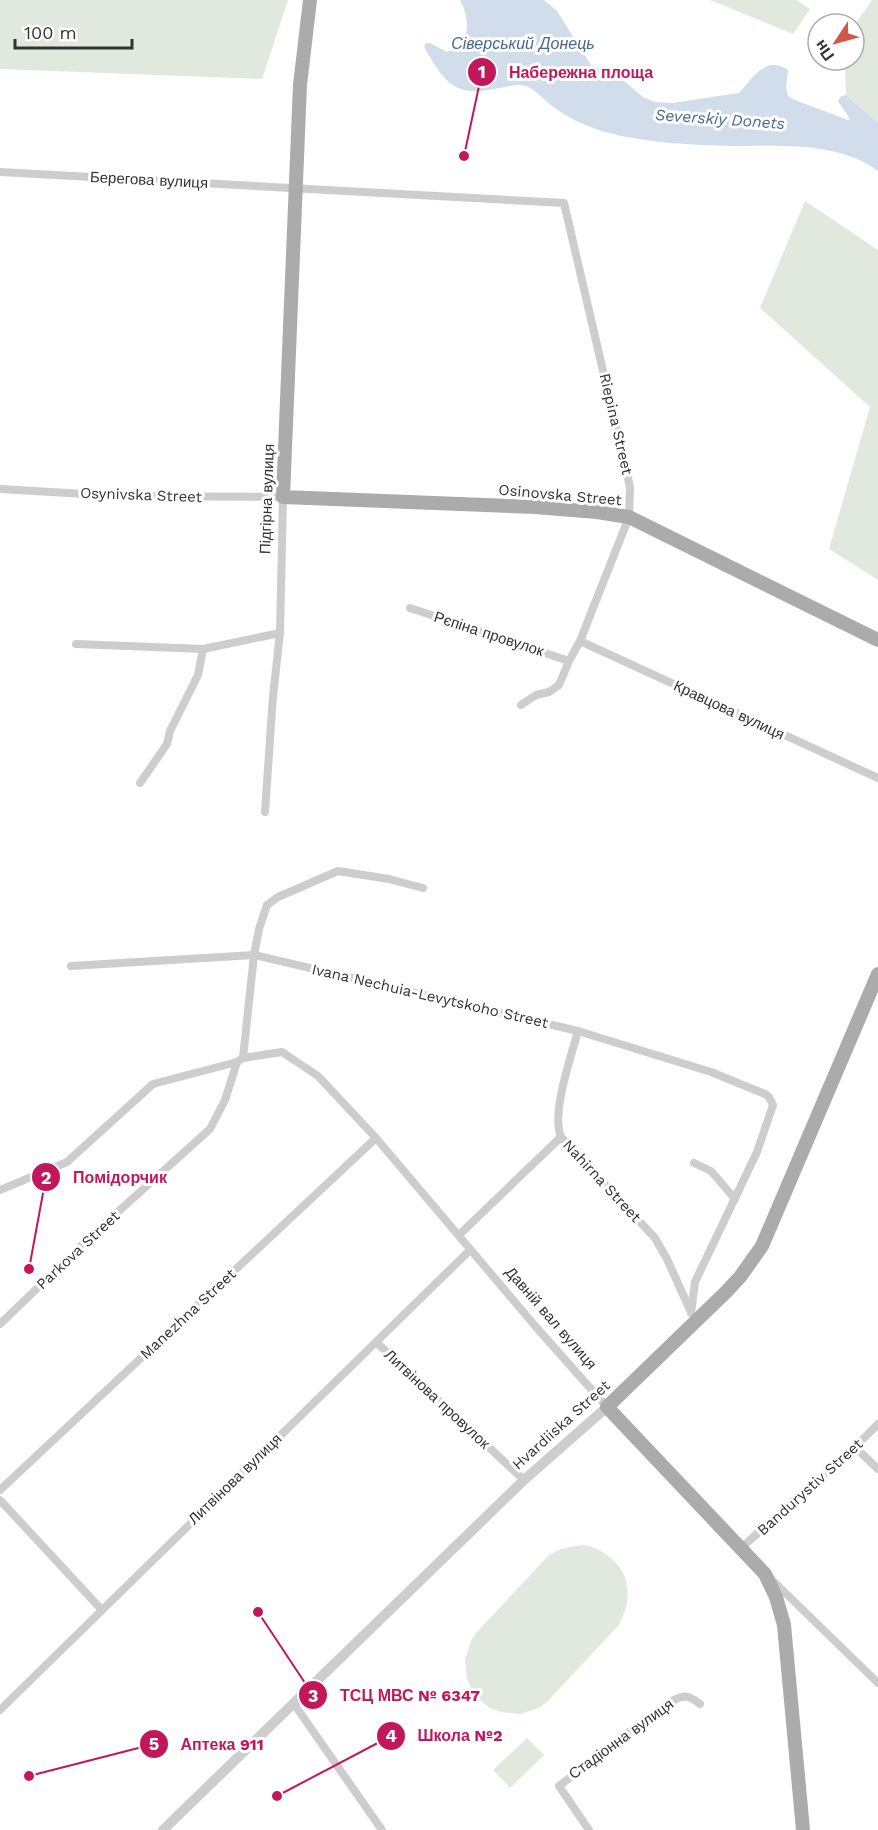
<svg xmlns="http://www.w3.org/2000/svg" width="878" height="1830" font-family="'Work Sans',sans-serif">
<rect width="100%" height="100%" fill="#fff"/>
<g fill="#e1e8dd">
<path d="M0 0H288L262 79 0 69Z"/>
<path d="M710 0H797L810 9 793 34Z"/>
<path d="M872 0H878V123L846 95 845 60H854V26Z"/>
<path d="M805 201 878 250V580L829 549 870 407 760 308Z"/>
<path d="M585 1545C625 1556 639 1590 618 1626L547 1702 539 1708 520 1714 501 1712 492 1709 483 1703 471 1688 467 1679 465 1660 471 1641 476 1633 548 1556C560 1548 570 1546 585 1545Z"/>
<path d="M527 1738 544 1755 510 1788 493 1770Z"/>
</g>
<path fill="#d2ddeb" d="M460 0H544L557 11 591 65 623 80 643 97 655 102 672 103 739 93C753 78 765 55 788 70L786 87 788 96 795 100 848 120 850 119 838 101 841 96 846 95 878 123V171C838 141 779 146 731 146 691 145 648 143 609 133 589 128 567 118 551 105 543 99 535 89 526 86 517 83 507 87 499 88 454 98 446 84 424 47L426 43H430L447 52C472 44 470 19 460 0Z"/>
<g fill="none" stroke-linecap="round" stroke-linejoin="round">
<g stroke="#cdcdcd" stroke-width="8">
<path d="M0 172 564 203 630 487 629 517 580 641 569 661 559 685 549 692 536 695 521 705"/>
<path d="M0 489 119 496 283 497 280 633 273 696 265 812"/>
<path d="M410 608 569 661"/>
<path d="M580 641 878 778"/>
<path d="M76 644 203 649 280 633"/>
<path d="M140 783 167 744 170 731 198 675 203 649"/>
<path d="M71 966 254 955 578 1031 711 1072 765 1094 769 1097 773 1105 757 1152 695 1282 691 1313"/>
<path d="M578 1031C571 1057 551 1113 561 1137L655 1238 667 1259 690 1310"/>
<path d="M243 1058 254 955 259 929 267 905 278 897 338 871 389 879 423 888"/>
<path d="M694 1163 711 1171 735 1199"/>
<path d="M0 1190 67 1162 153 1084 237 1062 243 1058 282 1052 318 1076 376 1138 536 1327 607 1407"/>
<path d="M459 1235 561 1137"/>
<path d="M0 1324 101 1227 210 1129 225 1100 237 1062"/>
<path d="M376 1342 524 1480"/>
<path d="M855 1447 878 1469"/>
<path d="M0 1490 376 1138"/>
<path d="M0 1500 101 1609"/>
<path d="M741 1548 855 1447 878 1424"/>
<path d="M771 1579 878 1683"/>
<path d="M294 1704 382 1830"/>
<path d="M0 1710 470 1250"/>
<path d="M589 1830 559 1786 666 1704C681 1696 686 1692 700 1704"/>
</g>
<path stroke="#cdcdcd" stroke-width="10" d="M163 1830 524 1480 607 1407"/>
<g stroke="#ababab" stroke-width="14">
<path d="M310 0 300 85 283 497 535 507 597 512 629 517 878 640"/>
<path d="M803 1830 784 1625 776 1597 765 1574 607 1407 726 1292 740 1277 762 1246 878 974"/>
</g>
</g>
<g text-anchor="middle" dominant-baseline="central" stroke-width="6" stroke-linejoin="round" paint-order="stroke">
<g font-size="15" fill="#333" stroke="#fff">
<text transform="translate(149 180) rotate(3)">Берегова вулиця</text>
<text transform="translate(616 424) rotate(77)">Riepina Street</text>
<text transform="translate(141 495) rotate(2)">Osynivska Street</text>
<text transform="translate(560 495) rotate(5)">Osinovska Street</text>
<text transform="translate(267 499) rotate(-88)">Підгірна вулиця</text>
<text transform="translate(489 634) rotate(18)">Рєпіна провулок</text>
<text transform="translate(729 710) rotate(25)">Кравцова вулиця</text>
<text transform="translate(430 996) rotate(13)">Ivana Nechuia-Levytskoho Street</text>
<text transform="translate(602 1181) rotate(47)">Nahirna Street</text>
<text transform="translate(78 1250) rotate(-43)">Parkova Street</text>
<text transform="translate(188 1314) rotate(-43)">Manezhna Street</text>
<text transform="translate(551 1318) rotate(49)">Давній вал вулиця</text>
<text transform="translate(437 1399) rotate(43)">Литвінова провулок</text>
<text transform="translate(561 1425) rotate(-42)">Hvardiiska Street</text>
<text transform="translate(235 1479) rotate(-44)">Литвінова вулиця</text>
<text transform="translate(810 1487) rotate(-42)">Bandurystiv Street</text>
<text transform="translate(621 1739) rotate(-36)">Стадіонна вулиця</text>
</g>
<g font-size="16" font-style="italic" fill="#48688d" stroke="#fff">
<text x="523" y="43">Сіверський Донець</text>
<text transform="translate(720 119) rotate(4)">Severskiy Donets</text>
</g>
</g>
<path fill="none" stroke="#c2185b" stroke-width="2" d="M464 156L482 72M29 1269L46 1177M258 1612L313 1695M277 1796L391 1736M29 1776L154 1744"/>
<g fill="#c2185b" stroke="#fff" stroke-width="2">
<circle cx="464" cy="156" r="6"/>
<circle cx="29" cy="1269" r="6"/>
<circle cx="258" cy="1612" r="6"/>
<circle cx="277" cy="1796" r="6"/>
<circle cx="29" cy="1776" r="6"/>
<circle cx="482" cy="72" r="15"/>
<circle cx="46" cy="1177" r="15"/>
<circle cx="313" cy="1695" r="15"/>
<circle cx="391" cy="1736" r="15"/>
<circle cx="154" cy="1744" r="15"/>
</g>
<g font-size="18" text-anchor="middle" font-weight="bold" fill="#fff">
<text x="482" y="78">1</text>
<text x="46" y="1184">2</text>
<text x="313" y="1702">3</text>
<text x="391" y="1742">4</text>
<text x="154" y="1750">5</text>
</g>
<g font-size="16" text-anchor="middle" font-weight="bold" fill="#c2185b" stroke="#fff" stroke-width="6" stroke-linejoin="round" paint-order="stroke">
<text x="581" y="78">Набережна площа</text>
<text x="120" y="1183">Помідорчик</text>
<text x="410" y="1701">ТСЦ МВС № 6347</text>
<text x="460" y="1741">Школа №2</text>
<text x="222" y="1750">Аптека 911</text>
</g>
<g transform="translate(836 42) rotate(234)"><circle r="28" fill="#ffffff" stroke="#adadad" stroke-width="1.5"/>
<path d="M0-4.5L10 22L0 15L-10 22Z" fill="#d3564b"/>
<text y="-9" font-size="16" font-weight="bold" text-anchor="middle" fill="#333333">Пн</text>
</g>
<path d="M15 39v9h117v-9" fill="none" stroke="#333333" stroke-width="3"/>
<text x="24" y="39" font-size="18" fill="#333333" stroke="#ffffff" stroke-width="4.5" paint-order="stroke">100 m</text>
</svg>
